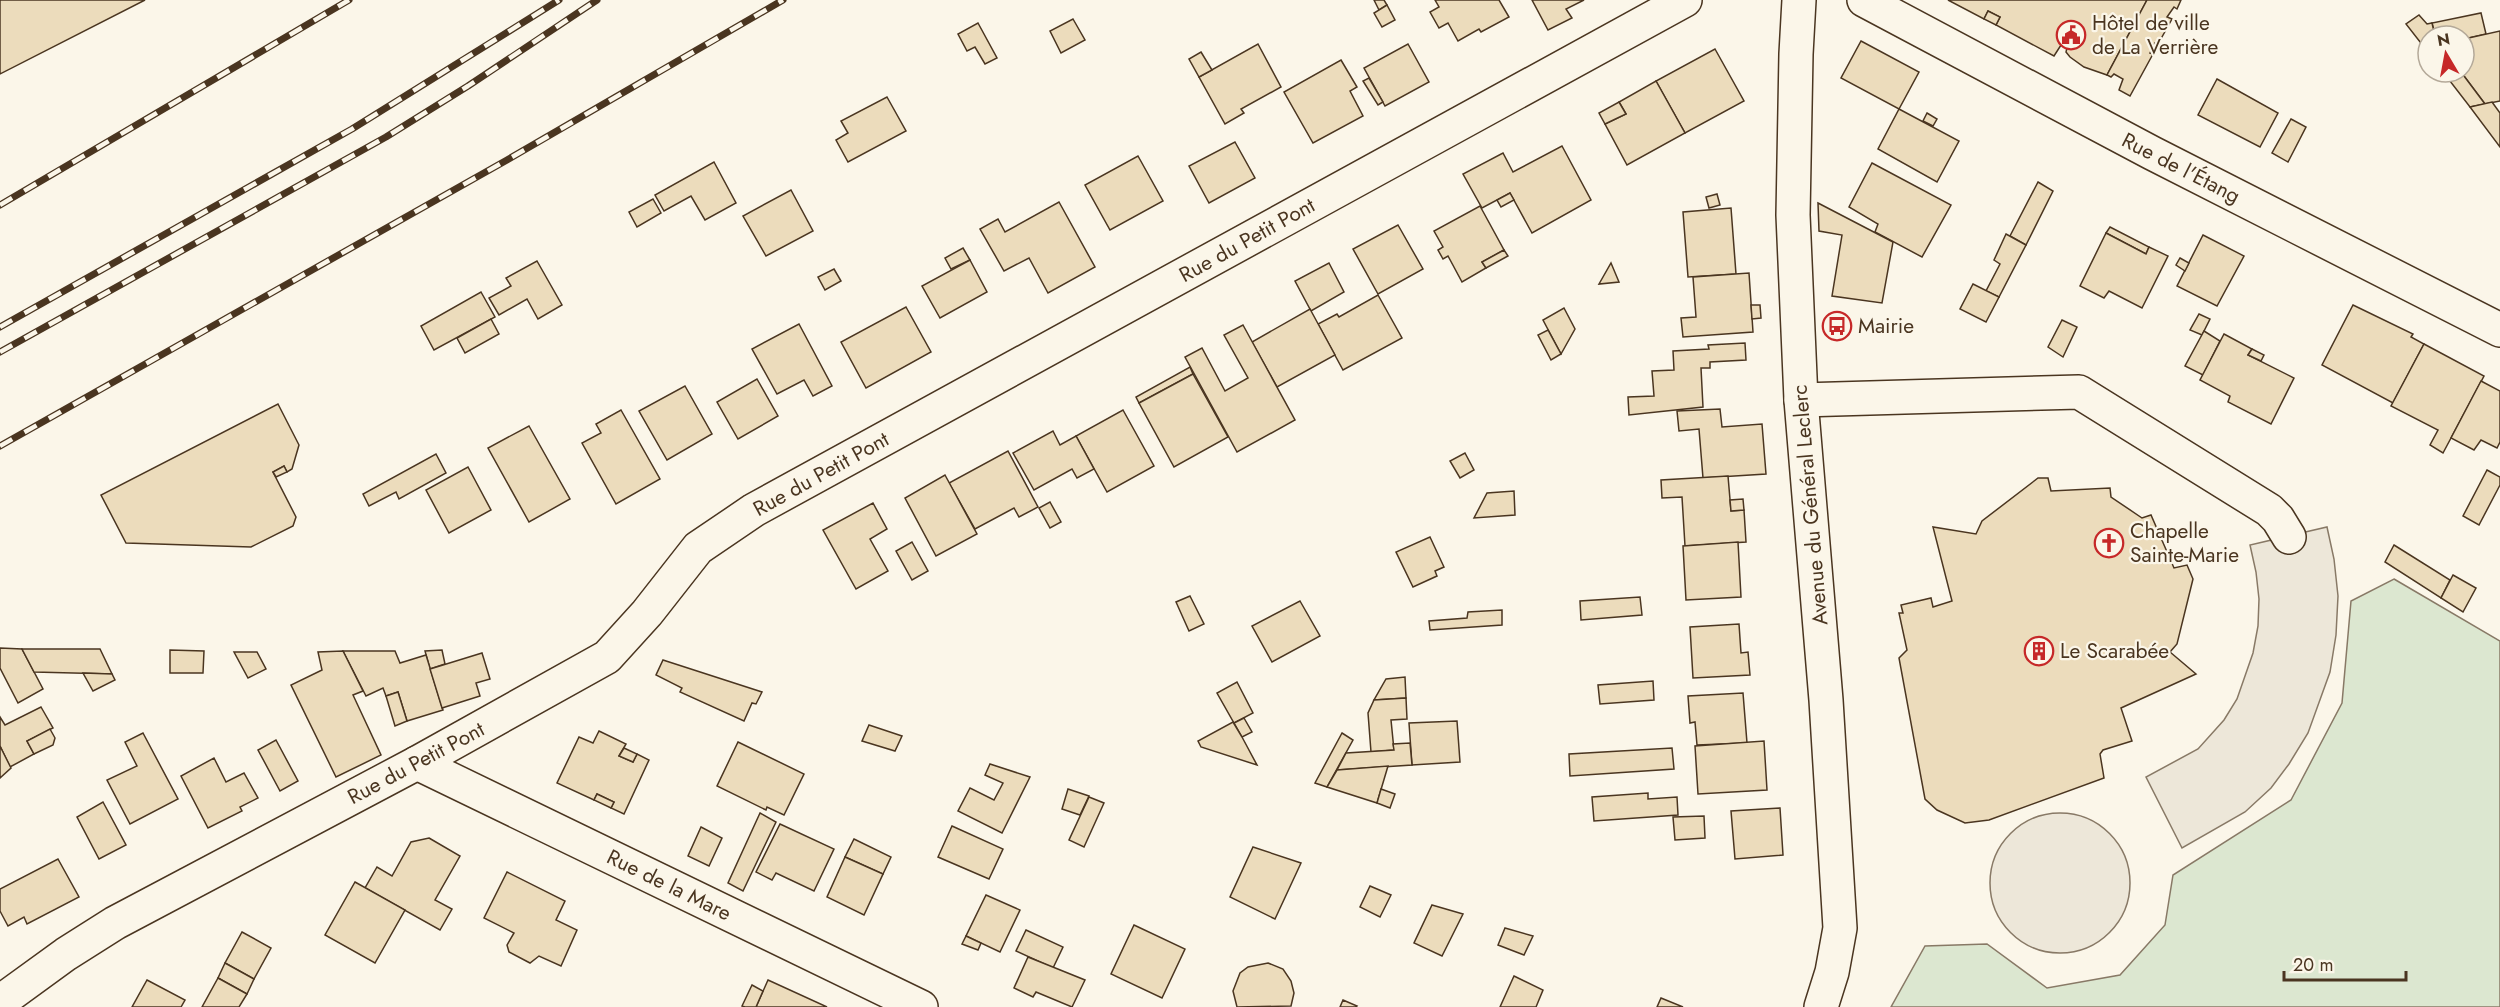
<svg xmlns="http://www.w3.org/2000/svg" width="2500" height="1007" font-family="Jost,sans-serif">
<rect width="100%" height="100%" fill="#fbf6e9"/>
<path fill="#dce7d0" stroke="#887966" stroke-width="1.5" d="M2394 579 2500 641V1007H1891L1925 946 1987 944 2047 988 2120 975 2165 925 2173 875 2291 800 2342 703 2351 601Z"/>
<g fill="#ede7d9" stroke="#887966" stroke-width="1.5">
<path d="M2327 527 2334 559 2338 596 2336 635 2330 672 2308 733 2289 764 2271 788 2245 812 2182 848 2146 777 2198 749 2224 720 2237 699 2253 653 2258 626 2259 599 2256 572 2250 545Z"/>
<circle cx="2060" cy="883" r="70"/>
</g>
<g fill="#ecdcbc" stroke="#4a3520" stroke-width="1.5">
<path d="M0 0H145L0 74Z"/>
<path d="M1374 0H1384L1387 5 1379 10Z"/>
<path d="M1435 0H1499L1509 17 1481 32 1479 29 1458 41 1448 23 1439 28 1430 12 1439 7Z"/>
<path d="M1532 0H1584L1566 9 1572 18 1548 30Z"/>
<path d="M1948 0H2147L2107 75 2084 67 2070 57 2066 52 2067 48 2061 45 2054 56 1996 25 2000 17 1988 11 1984 19Z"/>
<path d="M2147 0H2181L2177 9 2174 7 2167 17 2172 19 2158 44 2155 43 2150 53 2153 54 2130 96 2119 90 2123 79 2114 74 2111 77 2107 75Z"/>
<path d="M1387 5 1395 20 1382 27 1374 13Z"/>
<path d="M1988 11 2000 17 1996 25 1984 19Z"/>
<path d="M2481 13 2486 34 2464 39V36H2435L2432 23Z"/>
<path d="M2419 15 2427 24 2432 23 2435 36H2428V47H2424L2406 24Z"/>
<path d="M1073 19 1085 40 1061 53 1050 31Z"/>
<path d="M978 23 997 58 985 64 975 47 967 51 958 34Z"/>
<path d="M2500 31V101L2485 104 2461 72H2464V39Z"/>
<path d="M1861 41 1919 72 1899 109 1841 78Z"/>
<path d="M1258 44 1281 87 1241 109 1244 113 1225 124 1199 77Z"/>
<path d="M1408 44 1429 82 1385 106 1364 68Z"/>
<path d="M1715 49 1744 101 1685 133 1656 81Z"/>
<path d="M1201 52 1212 70 1199 77 1189 59Z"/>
<path d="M1341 60 1357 87 1350 91 1363 116 1313 143 1284 92Z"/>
<path d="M2443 72H2461L2485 104 2470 107Z"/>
<path d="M1369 78 1383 102 1378 105 1363 81Z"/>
<path d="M2217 79 2278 113 2260 147 2198 115Z"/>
<path d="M1656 81 1685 133 1627 165 1605 124 1626 114 1619 102Z"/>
<path d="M887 97 906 131 848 162 836 140 848 133 841 121Z"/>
<path d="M1619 102 1626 114 1605 124 1599 113Z"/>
<path d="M2492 102 2500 113V147L2470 107Z"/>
<path d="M1899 109 1959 141 1937 182 1878 149Z"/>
<path d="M1927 113 1937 119 1933 126 1923 121Z"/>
<path d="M2291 119 2306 127 2288 162 2272 153Z"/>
<path d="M1235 142 1255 178 1209 203 1189 166Z"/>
<path d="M1562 146 1591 200 1532 233 1510 193 1482 208 1463 174 1503 153 1513 172Z"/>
<path d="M1138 156 1163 201 1110 230 1085 185Z"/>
<path d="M714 162 736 203 705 220 691 196 664 211 655 195Z"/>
<path d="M1872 163 1951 205 1922 257 1875 232 1878 224 1849 207Z"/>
<path d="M2038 182 2053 191 2026 245 2010 236Z"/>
<path d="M791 190 813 231 766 256 743 216Z"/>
<path d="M1510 193 1514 200 1501 207 1497 200Z"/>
<path d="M1717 194 1720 205 1709 208 1706 197Z"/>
<path d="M653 199 661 213 637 227 629 212Z"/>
<path d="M1059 202 1095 267 1048 293 1029 258 1004 271 980 229 998 219 1005 232Z"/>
<path d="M1818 203 1893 242 1882 303 1832 296 1842 235 1819 231Z"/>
<path d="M1480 206 1504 250 1482 262 1486 268 1462 282 1448 256 1443 259 1438 250 1443 247 1434 231Z"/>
<path d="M1731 208 1736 274 1688 277 1683 212Z"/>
<path d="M1398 225 1423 269 1378 294 1353 249Z"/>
<path d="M2110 227 2149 247 2146 254 2106 233Z"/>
<path d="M2106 233 2146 254 2149 247 2168 256 2142 308 2109 291 2104 298 2080 286Z"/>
<path d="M2006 234 2026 245 1999 297 1986 291 2000 264 1994 260Z"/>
<path d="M2203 235 2244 256 2217 306 2177 286Z"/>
<path d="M963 248 970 260 951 269 945 258Z"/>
<path d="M1504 250 1508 256 1486 268 1482 262Z"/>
<path d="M2180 258 2189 263 2185 271 2176 265Z"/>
<path d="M970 260 987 292 940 318 922 286Z"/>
<path d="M537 261 562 305 538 319 527 299 499 315 489 298 511 286 506 278Z"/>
<path d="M1329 263 1344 292 1311 311 1295 281Z"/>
<path d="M1611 263 1619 282 1599 284Z"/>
<path d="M834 269 841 281 825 290 818 277Z"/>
<path d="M1749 273 1753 332 1683 337 1681 318 1696 317 1693 277Z"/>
<path d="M1973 284 1999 297 1986 322 1960 309Z"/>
<path d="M481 292 495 317 434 350 421 326Z"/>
<path d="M1378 295 1402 338 1343 370 1318 324 1337 314 1339 317Z"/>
<path d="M1751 305H1760L1761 318 1752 319Z"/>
<path d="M2353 305 2413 334 2411 337 2424 344 2393 403 2322 365Z"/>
<path d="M906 307 931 352 866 388 841 342Z"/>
<path d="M1564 308 1575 329 1561 354 1543 320Z"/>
<path d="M1310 309 1335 355 1277 387 1252 342Z"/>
<path d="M2199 314 2210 319 2202 335 2190 330Z"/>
<path d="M491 319 499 334 465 353 457 338Z"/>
<path d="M2062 320 2077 327 2063 357 2048 347Z"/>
<path d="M799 324 832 386 813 396 804 380 777 394 752 349Z"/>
<path d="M1243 325 1295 420 1237 452 1185 357 1202 348 1225 391 1248 378 1224 335Z"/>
<path d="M1548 330 1561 354 1551 360 1538 335Z"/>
<path d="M2204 331 2220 341 2203 375 2185 366Z"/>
<path d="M2224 334 2252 349 2248 355 2294 378 2271 424 2228 402 2230 396 2200 380Z"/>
<path d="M1745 343 1746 360 1710 362V368H1701L1703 407 1629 415 1628 397 1654 396 1652 371 1674 370 1673 351 1709 349 1708 345Z"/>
<path d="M2424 344 2484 376 2443 453 2430 445 2438 430 2391 406Z"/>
<path d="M2252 349 2264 355 2261 361 2248 355Z"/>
<path d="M1190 367 1193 374 1139 403 1136 397Z"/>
<path d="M1193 374 1228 437 1174 467 1139 403Z"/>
<path d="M757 379 778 416 738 439 717 402Z"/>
<path d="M2481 381 2500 391V442L2497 448 2481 440 2474 450 2451 438Z"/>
<path d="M685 386 712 434 667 460 639 411Z"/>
<path d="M278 404 299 445 292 469 287 472 284 466 273 472 296 517 293 526 251 547 126 543 101 495Z"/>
<path d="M1720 409 1722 427 1762 424 1766 474 1703 478 1699 429 1679 431 1677 411Z"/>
<path d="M621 410 660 479 616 504 582 443 601 433 596 424Z"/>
<path d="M1123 410 1154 466 1107 492 1076 436Z"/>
<path d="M529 426 570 499 529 522 488 448Z"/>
<path d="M1053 431 1060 445 1076 436 1094 469 1077 478 1072 469 1034 490 1013 453Z"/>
<path d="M1008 451 1038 507 1019 517 1014 508 975 529 949 483Z"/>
<path d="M1465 453 1474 470 1460 478 1450 461Z"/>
<path d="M436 454 446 473 399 499 396 492 369 506 363 494Z"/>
<path d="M284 466 287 472 276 477 273 472Z"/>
<path d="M468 467 491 510 449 533 426 490Z"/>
<path d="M2487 470 2500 477V485L2479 525 2463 516Z"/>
<path d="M945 475 977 534 936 556 905 498Z"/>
<path d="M1728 476 1731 511 1744 510 1746 542 1685 546 1682 497 1662 498 1661 480Z"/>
<path d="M2038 478H2048L2051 491 2110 488 2111 497 2142 518 2151 515 2174 568 2187 565 2193 579 2177 644 2170 652 2196 674 2121 708 2132 741 2103 750 2100 754 2104 778 1989 820 1965 823 1937 810 1925 799 1899 658 1907 650 1899 613H1903L1901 605 1931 598 1933 607 1952 601 1933 527 1976 534 1982 521Z"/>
<path d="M1514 491 1515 515 1474 518 1487 493Z"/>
<path d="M1743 499 1744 510 1731 511 1730 500Z"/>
<path d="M1050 502 1061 522 1050 528 1039 508Z"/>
<path d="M873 503 887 529 870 539 888 571 856 589 823 530Z"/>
<path d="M1430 537 1444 567 1435 571 1437 576 1413 587 1396 552Z"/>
<path d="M912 542 928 571 912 580 896 551Z"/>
<path d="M1738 542 1741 597 1686 600 1683 546Z"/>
<path d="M2394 545 2450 580 2441 598 2385 562Z"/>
<path d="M2453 575 2476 588 2463 612 2441 598Z"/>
<path d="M1190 596 1204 624 1189 631 1176 602Z"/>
<path d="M1640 597 1642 615 1581 620 1580 601Z"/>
<path d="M1300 601 1320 636 1272 662 1252 626Z"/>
<path d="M1502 610V625L1430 630 1429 621 1467 618 1468 612Z"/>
<path d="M1739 624 1741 653 1748 652 1750 675 1693 678 1690 627Z"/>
<path d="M0 648 22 649 43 689 18 703 0 668Z"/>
<path d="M22 649H100L112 674 34 672Z"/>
<path d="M170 650 204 651 203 673H170Z"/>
<path d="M442 650 445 664 430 669 425 651Z"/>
<path d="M343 651H395L400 663 426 655 443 710 407 721 398 692 386 696 383 688 366 696Z"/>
<path d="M343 651 363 691 353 695 381 755 336 777 291 685 322 670 318 652Z"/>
<path d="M234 652H257L266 669 248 678Z"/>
<path d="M482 653 490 679 476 683 480 696 442 708 430 669Z"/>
<path d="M663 660 762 692 756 704 752 703 744 721 680 692 682 688 656 675Z"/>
<path d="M83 673 112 674 115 680 93 691Z"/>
<path d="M1405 677 1406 698 1374 700 1386 679Z"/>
<path d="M1653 681 1654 700 1600 704 1598 685Z"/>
<path d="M1237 682 1253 713 1234 723 1217 693Z"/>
<path d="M398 692 407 721 395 726 386 696Z"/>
<path d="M1743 693 1747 743 1697 745 1695 722 1690 723 1688 696Z"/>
<path d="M1406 698 1407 719 1391 720 1394 750 1371 752 1368 713 1374 700Z"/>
<path d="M41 707 53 728 27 741 34 754 10 767 0 746V717L5 725Z"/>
<path d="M1244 718 1252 732 1242 737 1234 723Z"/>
<path d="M1457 721 1460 762 1412 765 1409 723Z"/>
<path d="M1233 722 1242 737 1257 765 1201 747 1198 741Z"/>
<path d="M869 725 902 736 895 751 862 741Z"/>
<path d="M50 729 55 738 53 745 34 754 27 741Z"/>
<path d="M599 731 626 744 619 756 633 762 637 754 649 760 624 814 611 808 614 802 597 794 594 800 557 783 579 737 593 743Z"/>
<path d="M143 733 178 799 130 824 107 780 137 766 125 742Z"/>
<path d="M1342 733 1353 740 1327 787 1315 783Z"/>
<path d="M276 740 298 781 280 791 258 750Z"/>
<path d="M1764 741 1767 790 1698 794 1695 746Z"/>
<path d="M738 742 804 774 784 815 767 807 766 810 717 786Z"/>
<path d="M1410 743 1412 765 1337 770 1346 753 1394 750 1393 744Z"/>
<path d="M0 746 11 768 0 778Z"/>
<path d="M624 748 637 754 633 762 619 756Z"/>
<path d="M1672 748 1674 769 1570 776 1569 754Z"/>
<path d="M214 758 226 782 244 773 258 798 240 807 242 811 208 828 181 776Z"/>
<path d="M990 764 1030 777 1002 833 958 811 970 788 994 800 1003 783 985 775Z"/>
<path d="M1388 766 1377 803 1327 787 1337 770Z"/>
<path d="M1068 789 1089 796 1080 815 1062 809Z"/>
<path d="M1381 789 1395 794 1390 808 1377 803Z"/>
<path d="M1648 793V799L1677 797 1678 815 1594 821 1592 797Z"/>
<path d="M597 794 614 802 611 808 594 800Z"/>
<path d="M1089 797 1104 803 1084 847 1069 840Z"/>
<path d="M103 802 126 845 99 859 77 817Z"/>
<path d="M1780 808 1783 855 1735 859 1731 811Z"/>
<path d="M760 813 776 822 743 891 728 883Z"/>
<path d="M1704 816 1705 838 1675 840 1673 817Z"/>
<path d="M780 824 834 849 814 891 776 873 772 880 756 872Z"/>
<path d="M952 826 1003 849 989 879 938 857Z"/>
<path d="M701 827 722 838 709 866 688 856Z"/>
<path d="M429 838 460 856 435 900 452 909 440 930 365 888 377 867 392 876 411 842Z"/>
<path d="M854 839 891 857 883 874 845 857Z"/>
<path d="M1253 847 1301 863 1275 919 1230 897Z"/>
<path d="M845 857 883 874 864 915 827 897Z"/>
<path d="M58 859 79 897 27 924 24 917 8 926 0 911V889Z"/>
<path d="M507 872 565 901 556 920 577 930 561 966 539 956 530 963 509 952 507 945 514 933 484 918Z"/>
<path d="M355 882 405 910 375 963 325 935Z"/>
<path d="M1370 886 1391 895 1380 917 1360 907Z"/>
<path d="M986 895 1020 910 1000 952 966 936Z"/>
<path d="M1432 905 1463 914 1442 956 1414 943Z"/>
<path d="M1134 925 1185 949 1162 998 1111 974Z"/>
<path d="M1505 928 1533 936 1524 955 1498 945Z"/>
<path d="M1026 930 1063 947 1053 968 1016 951Z"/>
<path d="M242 932 271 948 254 979 225 963Z"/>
<path d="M966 936 981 943 978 950 962 944Z"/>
<path d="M1028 957 1085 980 1072 1007 1036 992 1033 997 1014 988Z"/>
<path d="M225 963 254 979 247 994 218 978Z"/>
<path d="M1268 963 1283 969 1291 981 1294 993 1291 1006 1237 1007 1233 991 1240 973 1248 967Z"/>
<path d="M1514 976 1543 990 1536 1007H1500Z"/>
<path d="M218 978 247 994 239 1007H202Z"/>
<path d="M147 980 185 1000 181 1007H132Z"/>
<path d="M768 980 827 1007H756Z"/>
<path d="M752 985 763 991 756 1007H745L742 1006Z"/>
<path d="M1661 998 1683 1007H1657Z"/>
<path d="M1343 1000 1357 1006 1356 1007H1340Z"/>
</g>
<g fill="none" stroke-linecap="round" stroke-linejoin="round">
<g stroke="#4a3520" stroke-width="36">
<g id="street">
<path d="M1799 0 1796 54 1793 215 1801 400 1826 700 1840 928 1832 972 1821 1007"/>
<path d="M1864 0 2152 153 2500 330"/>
<path d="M1801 400 2079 392 2269 510 2278 519 2289 537"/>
<path d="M417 763 921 1007"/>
</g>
</g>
<g stroke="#4a3520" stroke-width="36">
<path id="secondary" d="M0 1002 66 954 115 923 417 763 607 657 647 613 698 548 754 510 1685 0"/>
</g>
<use href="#street" stroke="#fbf6e9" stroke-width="33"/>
<use href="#secondary" stroke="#fbf6e9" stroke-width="33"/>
<g stroke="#4a3520" stroke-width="7">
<g id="rail">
<path d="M0 205 349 0"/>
<path d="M0 327 352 129 559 0"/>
<path d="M0 352 386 137 468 86 597 0"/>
<path d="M0 446 507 160 783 0"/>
</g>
</g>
<use href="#rail" stroke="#fbf6e9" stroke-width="4.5" stroke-dasharray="14" stroke-linecap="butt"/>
</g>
<defs>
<g id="civic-ring" transform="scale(1.5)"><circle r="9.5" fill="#fbf6e9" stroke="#c62828" stroke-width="1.5"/><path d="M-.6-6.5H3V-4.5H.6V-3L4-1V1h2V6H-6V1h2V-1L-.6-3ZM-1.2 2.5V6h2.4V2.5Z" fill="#c62828"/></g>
<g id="bus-ring" transform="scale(1.5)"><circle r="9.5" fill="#fbf6e9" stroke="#c62828" stroke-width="1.5"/><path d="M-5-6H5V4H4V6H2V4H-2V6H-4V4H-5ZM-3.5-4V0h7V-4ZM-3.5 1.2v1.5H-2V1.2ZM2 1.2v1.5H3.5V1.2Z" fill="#c62828"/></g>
<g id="church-ring" transform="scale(1.5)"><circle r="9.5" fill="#fbf6e9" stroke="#c62828" stroke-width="1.5"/><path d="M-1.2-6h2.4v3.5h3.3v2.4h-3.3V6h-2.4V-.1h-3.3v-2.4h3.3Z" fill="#c62828"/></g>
<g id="building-ring" transform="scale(1.5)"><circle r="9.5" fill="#fbf6e9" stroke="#c62828" stroke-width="1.5"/><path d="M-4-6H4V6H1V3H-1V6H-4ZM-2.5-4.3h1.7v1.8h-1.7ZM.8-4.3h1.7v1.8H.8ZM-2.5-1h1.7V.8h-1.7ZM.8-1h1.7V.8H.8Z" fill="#c62828"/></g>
</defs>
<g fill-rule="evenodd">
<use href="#civic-ring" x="2071" y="35"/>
<use href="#bus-ring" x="1837" y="326"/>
<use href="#church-ring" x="2109" y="543"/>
<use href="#building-ring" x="2039" y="651"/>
</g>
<g text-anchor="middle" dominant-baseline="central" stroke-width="4.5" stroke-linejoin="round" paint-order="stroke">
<g font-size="21" fill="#4a3520" stroke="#fbf6e9" text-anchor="start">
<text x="2092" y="23">Hôtel de ville<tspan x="2092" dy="24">de La Verrière</tspan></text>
<text x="1858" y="326">Mairie</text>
<text x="2130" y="531">Chapelle<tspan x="2130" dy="24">Sainte-Marie</tspan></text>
<text x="2060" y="651">Le Scarabée</text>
</g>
<g font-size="21" fill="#4a3520" stroke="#fbf6e9">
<text transform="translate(2181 168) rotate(27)">Rue de l'Étang</text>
<text transform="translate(1247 240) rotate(-29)">Rue du Petit Pont</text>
<text transform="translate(821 474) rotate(-29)">Rue du Petit Pont</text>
<text transform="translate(1810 505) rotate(-95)">Avenue du Général Leclerc</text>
<text transform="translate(416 763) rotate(-28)">Rue du Petit Pont</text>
<text transform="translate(669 885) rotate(26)">Rue de la Mare</text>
</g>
</g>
<g transform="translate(2446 54) rotate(350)"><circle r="28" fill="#fbf6e9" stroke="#b4a999" stroke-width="1.5"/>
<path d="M0-4.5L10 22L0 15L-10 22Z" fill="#c62828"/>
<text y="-9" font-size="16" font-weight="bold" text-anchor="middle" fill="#4a3520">N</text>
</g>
<path d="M2284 971v9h122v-9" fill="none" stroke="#4a3520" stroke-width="3"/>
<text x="2293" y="971" font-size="18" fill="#4a3520" stroke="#fbf6e9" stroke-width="4.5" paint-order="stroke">20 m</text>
</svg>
